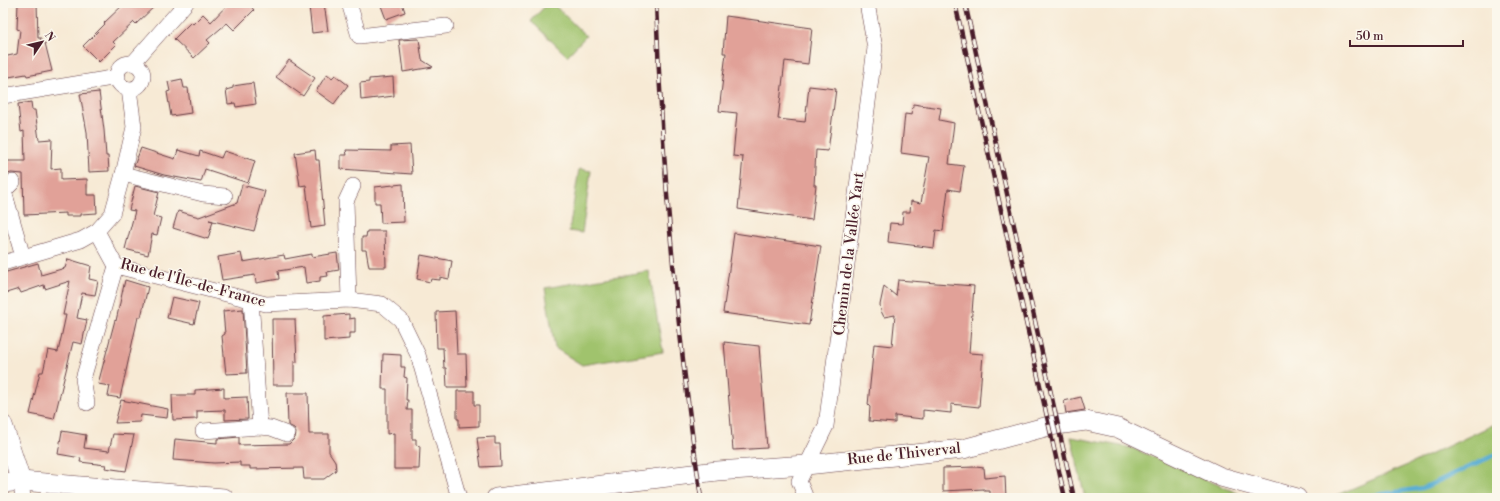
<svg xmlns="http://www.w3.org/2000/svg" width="1500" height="501" font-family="'Libre Bodoni',serif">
<rect width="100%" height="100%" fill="#fbf7ec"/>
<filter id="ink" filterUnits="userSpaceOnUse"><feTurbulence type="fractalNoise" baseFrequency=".025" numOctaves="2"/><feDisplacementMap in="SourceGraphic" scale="8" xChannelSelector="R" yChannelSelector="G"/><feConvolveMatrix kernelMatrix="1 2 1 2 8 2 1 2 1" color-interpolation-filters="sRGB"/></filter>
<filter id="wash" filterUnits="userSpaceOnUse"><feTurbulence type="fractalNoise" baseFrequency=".012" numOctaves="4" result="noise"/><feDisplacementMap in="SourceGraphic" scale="16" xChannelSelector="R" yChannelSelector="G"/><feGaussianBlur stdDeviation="0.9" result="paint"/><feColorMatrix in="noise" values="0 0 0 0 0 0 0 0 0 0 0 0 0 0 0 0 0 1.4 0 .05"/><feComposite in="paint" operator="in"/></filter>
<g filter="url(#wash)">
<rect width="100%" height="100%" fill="#f7ead5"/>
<g fill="#a0c36d" stroke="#75714c">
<path d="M548 3H552L586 36 567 56 531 21Z"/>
<path d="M579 169 591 171 582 233 569 231Z"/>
<path d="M649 271 663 352 582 365 555 348 545 288Z"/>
<path d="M1497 423V498L1332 497 1410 464Z"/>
<path d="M1071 437 1132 448 1249 498H1085Z"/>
</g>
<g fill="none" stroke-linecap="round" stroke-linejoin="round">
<path stroke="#5aaed5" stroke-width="4.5" d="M1357 498 1423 488 1497 454"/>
</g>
<g id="blocks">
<g fill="#e1a198">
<path d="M18 3H37L38 38H41L40 43H45L52 71 27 76 26 74 3 78V57L17 54 20 30 17 29Z"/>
<path d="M125 3H158L136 24 134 22 113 42 116 45 99 62 83 46 105 24 104 23Z"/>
<path d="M229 3H248L254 10 234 30 227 23 207 40 210 43 194 58 174 39 191 22 193 24 203 14 211 22Z"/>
<path d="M324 3 328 31 312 33 309 6Z"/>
<path d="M380 3H402L405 12 386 19Z"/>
<path d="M726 16 812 28 808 64 785 61 778 119 805 122 809 86 836 89 828 151 816 150 814 185H816L812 220 738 209 743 157 733 156 737 113 719 111 726 53H723Z"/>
<path d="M419 39 422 60 433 67 403 72 399 40Z"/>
<path d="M289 60 315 78 303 96 276 77Z"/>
<path d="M327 74 332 78 335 75 348 85 334 104 316 91Z"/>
<path d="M393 77 394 96 361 100 360 83 369 82V79Z"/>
<path d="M182 79 184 88H188L191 113 171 116 167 92 170 91 168 82Z"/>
<path d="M253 83 256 104 236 107 235 103 228 104 226 90 233 88V86Z"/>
<path d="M99 92 104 130 106 156H108L109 171 89 172 87 132 80 94Z"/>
<path d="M31 102 32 110H35L39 140 52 139 51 169 61 168V180L87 179V195H96L97 213 81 214V216H66V213L24 215 23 174 11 173 3 176V161H25L24 131 21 132 18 104Z"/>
<path d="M913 104 941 108 939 120 954 123 949 164 964 166 960 191 948 189 943 231 936 230 934 248 888 242 890 223 902 224 903 212H910L911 201 921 203 929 157 901 153 905 114 912 115Z"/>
<path d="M410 145 412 174 341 169V155H347L346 150 391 151V146Z"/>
<path d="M141 148 175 159 178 150 199 156 200 151 221 158 224 151 255 161 248 183 205 169 201 182 164 175 134 166Z"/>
<path d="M315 150 316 160H319L325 226 311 228 306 185 300 186 295 153Z"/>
<path d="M403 184 404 222 381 223 380 203H375V187Z"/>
<path d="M242 185 265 191 254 231 209 220 213 221 208 239 173 228 178 211 199 217 237 203Z"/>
<path d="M135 186 159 192 153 216 161 218 157 235 152 234 148 255 125 249 135 211 129 210Z"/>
<path d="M367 231H385L386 267H369L366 250H362V237H366Z"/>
<path d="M734 233 821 246 809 325 723 313Z"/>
<path d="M241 253 243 262 284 255 285 259 312 254V257L337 253 339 270 327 272 328 276 320 277V281L306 283 304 267 278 271 279 279 256 283 255 275 222 280 218 257Z"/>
<path d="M421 255 452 261 449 279 440 277V280L431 279 430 282 417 279Z"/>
<path d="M68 259 91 266 89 279 98 281 95 295 82 293 77 318 87 320 82 344 73 342 54 419 30 414 40 372H43L48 350 58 352 66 315H63L70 281 45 289 44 285 21 293 19 289 3 294V273L38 263 41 275 65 268Z"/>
<path d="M125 280 148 287 141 317H138L120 398 108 396 110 386 98 384 115 320 116 321Z"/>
<path d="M898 280 974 286 969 353 983 354 979 407 951 404V413L923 410V419L895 416V423L869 421 870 407 868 405 874 344 892 346 895 315 884 317 881 311 880 305 884 286 896 296Z"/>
<path d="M172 297 199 303 194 324 167 318Z"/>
<path d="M243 309 247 373 226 374 222 336 225 334 223 311Z"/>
<path d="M455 311 457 354H466L467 387H447L446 368H444L443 348H437L436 312Z"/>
<path d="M349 314V319L355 318V333H349V339L324 341V316Z"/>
<path d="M272 319H295L297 362H294V385H273Z"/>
<path d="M724 342 759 346 767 448 733 450Z"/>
<path d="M383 354 401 355V367H405L404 377 407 378 406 400H408L407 410H412V439H416V445L420 446 419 469H394V433L387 434V389H382Z"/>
<path d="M224 388V398L247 397 248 419 225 420V410L197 411V419L173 420 172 395H195V390Z"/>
<path d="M457 391H474V405H479V426L459 427V419H457Z"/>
<path d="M287 393H308L309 434H329V452L335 461 336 470 324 479H304L303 468 250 469V466H240V462L214 463 173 460 175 439 217 443V439L239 437V445L289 444 295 438 296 433 294 428 288 425Z"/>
<path d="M1081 397 1085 410 1066 413 1064 401Z"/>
<path d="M121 400 168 409 167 418 141 415 140 422 115 423Z"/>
<path d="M62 431 86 435 84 448 109 451 113 434 134 435 126 471 105 468 106 465 80 462 81 458 58 454Z"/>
<path d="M495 437V444H500L501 466 481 467 477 438Z"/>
<path d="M976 467 984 468 985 478 1005 476 1006 498H990V491H984V489L943 491V468Z"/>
</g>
</g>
</g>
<g filter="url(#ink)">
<use href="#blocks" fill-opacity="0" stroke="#643d44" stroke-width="1"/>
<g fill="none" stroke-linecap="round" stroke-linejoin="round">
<g stroke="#643d44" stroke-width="16">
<g id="minor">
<path d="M349 3 359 36 446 26"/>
<path d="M133 63 186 3"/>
<circle cx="130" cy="76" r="13"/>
<path d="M3 96 118 77"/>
<path d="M123 174 203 194 225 196"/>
<path d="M13 182 4 191 23 257"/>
<path d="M97 231 116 266 266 304 349 300 382 304 401 320 418 355 459 498"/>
<path d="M3 263 81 240 97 231 112 214 123 174 134 127 129 89"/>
<path d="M251 300 260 427"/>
<path d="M349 300 346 201 353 186"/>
<path d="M87 403 83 379 116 266"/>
<path d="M203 431 260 427 271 428 287 434"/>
<path d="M21 481 23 498"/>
<path d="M806 498 799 481 826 426 875 48 867 3"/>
</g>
</g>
<g stroke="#643d44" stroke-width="20">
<g id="tertiary">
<path d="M3 425 21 481"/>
<path d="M3 483 21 481 224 498"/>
<path d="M496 498 717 471 806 465 963 449 1049 426 1086 421 1118 428 1221 477 1297 498"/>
</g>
</g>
<use href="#minor" stroke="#fff" stroke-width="15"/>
<use href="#tertiary" stroke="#fff" stroke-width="19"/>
<g stroke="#4a1f2b" stroke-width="4.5">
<g id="rail">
<path d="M656 3C662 168 677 334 701 498"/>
<path d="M955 3 1065 498"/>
<path d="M965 3 1074 498"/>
</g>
</g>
<use href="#rail" stroke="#fbf7ec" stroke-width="3" stroke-dasharray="9" stroke-linecap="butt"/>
</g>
</g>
<g text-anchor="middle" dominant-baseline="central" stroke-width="3" stroke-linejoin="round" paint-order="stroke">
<g font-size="15" fill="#4a1f2b" stroke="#fbf7ec">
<text transform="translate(849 254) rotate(-83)">Chemin de la Vallée Yart</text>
<text transform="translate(193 283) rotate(15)">Rue de l'Île-de-France</text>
<text transform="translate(904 454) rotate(-6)">Rue de Thiverval</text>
</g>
</g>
<rect width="1500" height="501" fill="none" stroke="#fbf7ec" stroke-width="16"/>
<g transform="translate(42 42) rotate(55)" stroke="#fbf7ec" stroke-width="3" paint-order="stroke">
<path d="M0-3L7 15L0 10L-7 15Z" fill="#4a1f2b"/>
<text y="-6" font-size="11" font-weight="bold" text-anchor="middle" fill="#4a1f2b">N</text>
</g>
<path d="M1350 40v6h113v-6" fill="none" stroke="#4a1f2b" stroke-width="2"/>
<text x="1356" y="40" font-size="12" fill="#4a1f2b" stroke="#fbf7ec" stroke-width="3" paint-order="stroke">50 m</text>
</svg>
